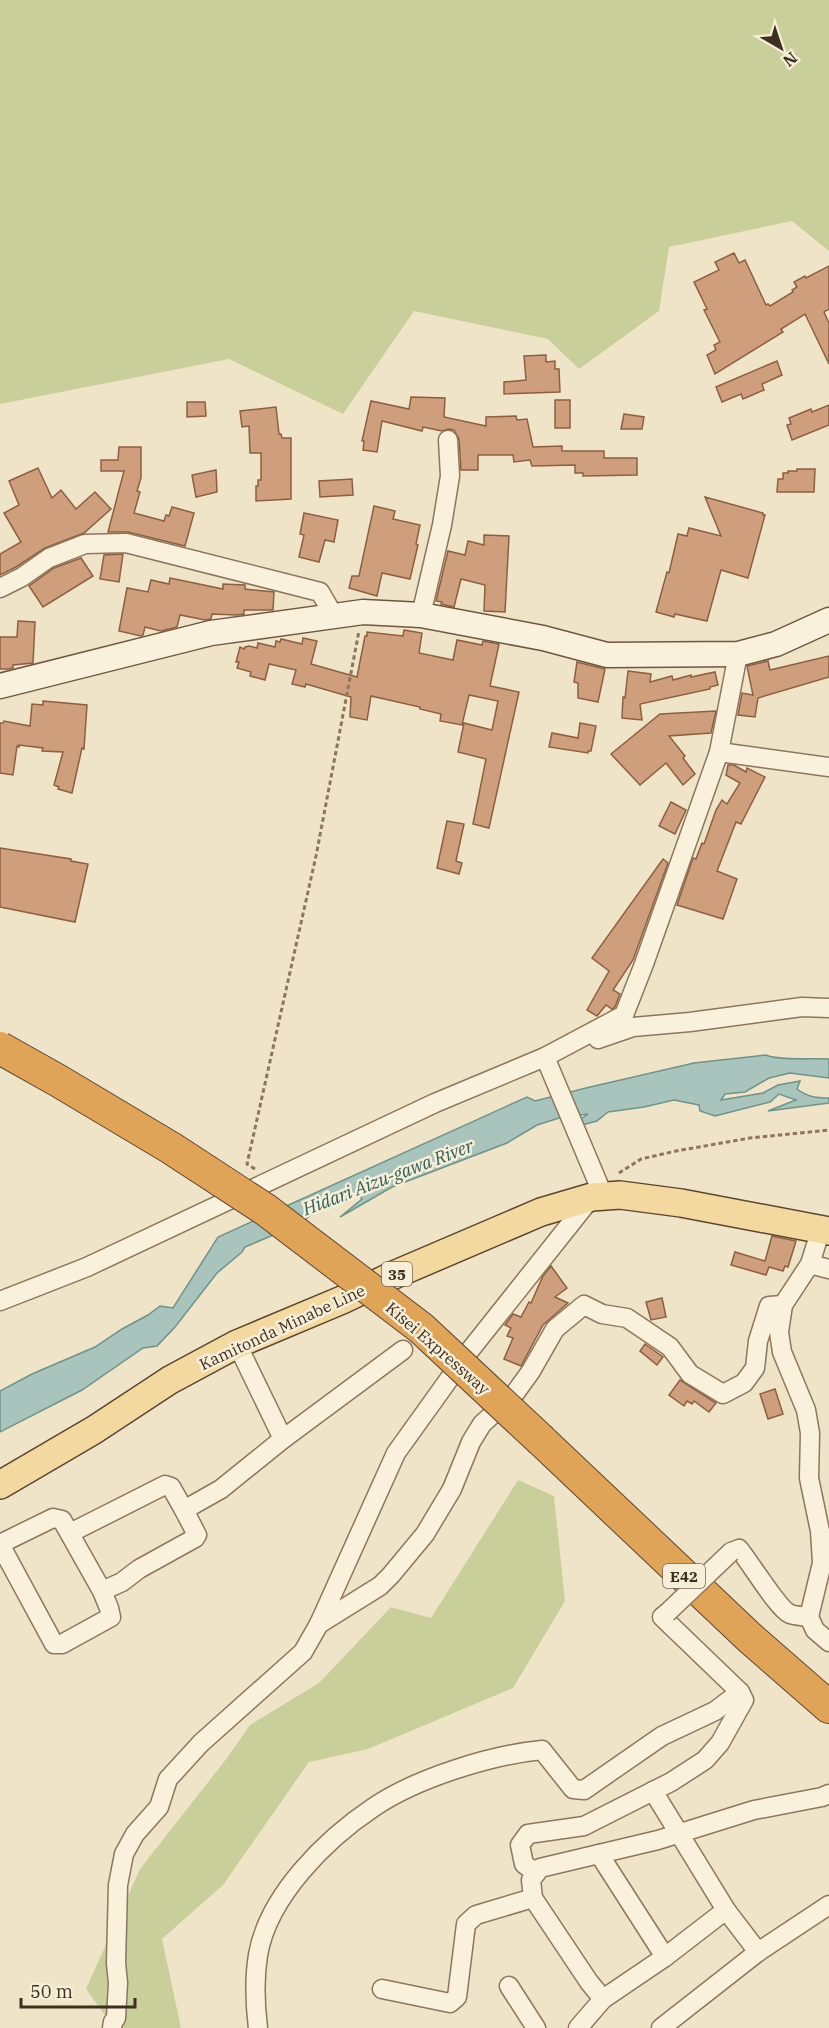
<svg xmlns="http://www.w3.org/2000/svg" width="829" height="2028" font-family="'IBM Plex Serif',serif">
<rect width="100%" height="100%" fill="#f0e4c8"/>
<g fill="#c9cf9b">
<path d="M0 0H829V251L792 221 669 247 659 311 579 369 548 339 414 311 343 414 229 359 0 404Z"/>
<path d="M518 1480 554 1496 565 1601 513 1688 368 1749 309 1762 223 1885 162 1939 181 2028H114L86 1989 140 1869 227 1758 250 1725 319 1683 391 1607 431 1618Z"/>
</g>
<path fill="#a9c4bc" stroke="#6f938a" stroke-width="1.5" d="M766 1055C779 1061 812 1058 829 1059V1078L790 1073 769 1078 745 1092 725 1094 721 1100 763 1093 778 1085 800 1081 797 1089C808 1097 816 1098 829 1098V1103L768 1111 796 1100 779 1094 770 1102 715 1116 700 1111 699 1105 674 1100 644 1107 608 1112 597 1121 567 1129 588 1114 559 1118 537 1125 507 1143 392 1187 340 1217 362 1199 359 1195 318 1210 299 1224 245 1247 242 1252 217 1273 175 1327 157 1346 143 1348 82 1390 0 1432V1391L32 1374 95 1347 122 1329 148 1315 160 1306 173 1308 218 1237 527 1097 535 1101 586 1088 694 1063Z"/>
<g fill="#cf9f7d" stroke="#8d5f41" stroke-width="1.5">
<path d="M734 253 739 263 745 260 766 305 768 304 770 306 793 292 792 290 797 287 794 282 805 276 806 278 829 266V309L824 312 829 323V364L805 314 781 329 783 332 715 374 707 355 716 350 714 345 720 342 704 310 707 309 694 282 719 270 715 262Z"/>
<path d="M546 355V362L555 361V369H559L560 392 504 394V382L526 380 524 356Z"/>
<path d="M777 361 782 375 762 384 764 390 743 399 741 394 722 402 716 387Z"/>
<path d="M411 397 445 398 444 417 486 426V417L516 416 517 420 527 419 533 447 562 446V451H604V458H637V475L583 476V473H575V465L532 466 530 460 514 462 513 455H478V470H461L459 439 454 430 448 429 442 431 423 427 422 431 382 421 377 452 363 450 364 441H362L371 401 409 409Z"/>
<rect x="555" y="400" width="15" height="28"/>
<path d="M187 402H205L206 416 187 417Z"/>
<path d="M829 405V425L792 440 787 425 791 424 789 418 811 409 812 412Z"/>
<path d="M276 407 279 434H281L282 438H291V499L256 501V486H258V480H261V453H250L249 426 242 427 240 411Z"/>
<path d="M624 414 644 417 642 429H621Z"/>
<path d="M119 447H141V478L137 491 140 492 134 513 164 521 166 515 169 516 172 507 194 513 185 546 128 532H108L124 471H101V460H118Z"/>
<path d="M38 468 52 498 61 490 76 509 95 492 111 509 84 533 45 548 16 567 0 575V554L21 542 4 513 19 505 9 481Z"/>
<path d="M797 469H815L814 492H777L778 479H783V473H788V471H797Z"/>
<path d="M216 470 217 492 196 497 192 475Z"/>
<path d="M352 479 353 495 320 497 319 481Z"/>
<path d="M705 497 763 513V515H765L748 578 721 570 707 621 675 614 674 617 656 612 667 572 669 573 678 534 687 536 689 528 721 536Z"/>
<path d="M374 506 395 511 393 519 420 525 416 544 418 545 410 579 382 573 377 596 349 588 352 576H359Z"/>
<path d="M304 513 338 520 334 542 325 540 319 562 299 557 304 535 300 534Z"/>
<path d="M484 535 509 536 505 612 484 611 485 585 461 579 454 607 441 604 442 602 436 601 448 551 465 555 468 541 484 545Z"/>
<path d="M123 554 119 582 100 579 104 555Z"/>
<path d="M81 558 93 576 43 607 29 586 54 568Z"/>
<path d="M170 578 223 589V584L245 585V589L274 592 273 610H244V614L237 615 212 614 211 619 205 620 180 615 177 627 161 631 145 627 143 635 141 636 119 631 127 588 148 592 151 580 169 584Z"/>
<path d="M18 621 35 622 33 663 13 665V668L8 669H0V637H17Z"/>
<path d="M404 630 422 633 419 653 453 660 457 640 482 645 483 641 499 644 490 686 519 692 489 828 473 824 486 759 458 752 464 723 492 730 498 701 469 695 462 725 440 721 441 714 420 709V707L371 696 367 720 350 717 351 697 306 684 305 687 292 684 296 670 269 664 265 680 250 676 251 672 237 668 239 662H236L240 647 244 649 245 647 249 646 257 648 258 643 275 647 276 641 280 642 281 639 302 644 303 638 317 641 311 664 357 677 365 636H367V632L403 636Z"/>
<path d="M829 656V677L758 698 755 717 738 715 742 693 753 695 747 666 768 661 770 670Z"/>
<path d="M577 662 605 669 598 702 578 698V683L574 682Z"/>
<path d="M628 671 651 674 650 682 672 676 673 680 691 675V677L715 672 718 685 710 687V689L640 704 642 720 622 718 623 697 625 698Z"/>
<path d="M43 701 87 705 84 749 82 748 72 793 58 789 59 787 54 785 63 752 42 751 43 748 19 745V747L17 746 13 775 0 773V723H3L4 721 30 726 32 704 43 705Z"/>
<path d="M716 711 711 733 669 736 685 756 683 758 695 774 683 785 666 763 640 785 611 754 660 714Z"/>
<path d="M580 723 596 726 591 751H588V753L549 747 552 733 578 738Z"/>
<path d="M728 765H734L746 772 747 768 765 777 741 824 736 822 717 871 737 879 723 919 677 905 693 858 696 859 702 843 704 844 716 810 722 800 727 804 740 783 726 775Z"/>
<path d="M671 802 686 810 675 834 659 826Z"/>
<path d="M447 821 464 824 456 861 462 863 459 874 437 868Z"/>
<path d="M0 848 71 859V861L88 864 75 922 0 907Z"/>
<path d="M663 859 668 863 633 960 613 990 620 994 615 1007 612 1009 606 1005 597 1016 587 1010 609 971 592 958Z"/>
<path d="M772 1236 796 1241 788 1267 785 1266 783 1271 769 1267 766 1275 731 1265 735 1252 765 1261Z"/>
<path d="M551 1266 567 1288 555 1297 568 1303 543 1325 521 1366 504 1359 513 1338 507 1336 511 1328 505 1325 513 1314 521 1317 529 1302 531 1303 543 1276Z"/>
<path d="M662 1298 666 1317 651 1320 646 1302Z"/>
<path d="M645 1344 663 1357 657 1365 640 1351Z"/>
<path d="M680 1380 716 1403 709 1412 694 1401 692 1404 687 1401 684 1406 669 1395Z"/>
<path d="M775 1389 783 1414 768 1419 760 1394Z"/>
</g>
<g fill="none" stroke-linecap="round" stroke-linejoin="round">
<g stroke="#8d765c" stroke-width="21">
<g id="minor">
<path d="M0 588 22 577 49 558 85 544 126 543 320 592 334 616"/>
<path d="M421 615 442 525 450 476 448 440"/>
<path d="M719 752 829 767"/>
<path d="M598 1039 633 1027 690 1022 802 1007 829 1008"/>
<path d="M545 1057 603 1195"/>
<path d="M821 1229 810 1264 783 1305 779 1332 782 1352 806 1410 810 1433 809 1478 820 1531 822 1563 809 1617 815 1630 829 1642"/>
<path d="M810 1264 829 1269"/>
<path d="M0 1301 87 1267 435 1103 545 1057 624 1015 644 964 719 752 738 654"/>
<path d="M237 1344 283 1439"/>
<path d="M70 1533 165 1485 171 1487 184 1510"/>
<path d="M731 1552 739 1549C750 1562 778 1609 790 1614 796 1616 803 1616 809 1617"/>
<path d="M102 1591 62 1520 53 1518 4 1542 2 1548 54 1644H62L111 1617 109 1608 102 1591 122 1582 139 1569 195 1538 197 1535 184 1510 221 1489 283 1439 403 1350"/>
<path d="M319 1624 380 1586 391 1575 425 1534 452 1489 471 1442 482 1424 513 1396 531 1371 555 1329 584 1305 602 1314 627 1318 670 1347 690 1374 723 1394 744 1383 755 1368 758 1341 769 1306 783 1305"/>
<path d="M653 1791 726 1910 758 1952"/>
<path d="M599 1854 665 1957"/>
<path d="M536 1873 524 1864 520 1845 528 1834 584 1826 671 1782 705 1760 720 1743 744 1700 740 1692"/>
<path d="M509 1986 536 2028"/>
<path d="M382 1989 450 2003 457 1997 466 1924 476 1915 533 1898"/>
<path d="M603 1999 589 1982 533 1898 531 1880 540 1868 658 1840 754 1810 822 1797 829 1794"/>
<path d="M112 2028 113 2022 116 2018 118 1983 116 1963 118 1885 124 1854 135 1834 159 1807 168 1779 201 1743 303 1652 319 1624 396 1453 467 1354 591 1198"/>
<path d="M258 2028C255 2004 254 1980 258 1955 268 1896 326 1839 374 1807 417 1778 491 1755 542 1750L573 1789 584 1790 662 1736 715 1711 740 1692 662 1617 667 1613"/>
<path d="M578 2028 603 1999 665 1957 726 1910"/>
<path d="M661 2028 758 1952 829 1905"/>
</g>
</g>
<g stroke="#6f573f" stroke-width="27">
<path id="secondary" d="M0 686 211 633 363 612 421 615 543 638 607 655 738 654 776 644 829 620"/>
</g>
<g stroke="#5b4430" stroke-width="30">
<path id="primary" d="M0 1485 94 1430 170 1380 237 1344 342 1300 396 1274 541 1212 592 1197 620 1195 681 1203 829 1231"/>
</g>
<g stroke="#5b4430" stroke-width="34">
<path id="motorway" d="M542 1441 750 1638 829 1707"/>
</g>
<g stroke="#8d765c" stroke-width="3" stroke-dasharray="4.5 3" stroke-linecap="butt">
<path d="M255 1169 247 1164 316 856 359 631"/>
<path d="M619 1173 641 1159 676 1151 750 1138 829 1130"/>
</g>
<use href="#minor" stroke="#faf1dc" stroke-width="18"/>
<use href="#secondary" stroke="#faf1dc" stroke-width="24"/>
<use href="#primary" stroke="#f3d9a0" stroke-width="27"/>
<use href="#motorway" stroke="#e0a458" stroke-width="32"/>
<g stroke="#8d765c" stroke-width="21" stroke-linecap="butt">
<path id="minor-bridge" d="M667 1613 731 1552"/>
</g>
<g stroke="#5b4430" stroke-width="34" stroke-linecap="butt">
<path id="motorway-bridge" d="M0 1048 57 1080 171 1148 266 1210 421 1328 542 1441"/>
</g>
<use href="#minor-bridge" stroke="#faf1dc" stroke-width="18"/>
<use href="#motorway-bridge" stroke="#e0a458" stroke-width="32"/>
</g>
<g text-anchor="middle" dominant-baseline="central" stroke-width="5" stroke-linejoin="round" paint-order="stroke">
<g fill="#f7eed8" stroke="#756857" stroke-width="1.5">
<rect x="382" y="1262" width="30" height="24" rx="4.5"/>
<rect x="663" y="1564" width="42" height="24" rx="4.5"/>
</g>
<g font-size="15" font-weight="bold" fill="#3d2e20">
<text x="397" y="1274">35</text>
<text x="684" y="1576">E42</text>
</g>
<g font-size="16" fill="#3d2e20" stroke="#f7eed8">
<text transform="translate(282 1327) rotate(-25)">Kamitonda Minabe Line</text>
<text transform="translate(438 1348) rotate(41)">Kisei Expressway</text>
</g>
<g font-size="18" font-style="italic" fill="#2f5d5a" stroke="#f7eed8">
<text transform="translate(388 1177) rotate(-21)">Hidari Aizu-gawa River</text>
</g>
</g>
<g transform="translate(781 48) rotate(141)" stroke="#f7eed8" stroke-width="4.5" paint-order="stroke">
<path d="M0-4.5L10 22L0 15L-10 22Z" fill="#3d2e20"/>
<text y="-9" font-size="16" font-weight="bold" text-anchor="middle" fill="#3d2e20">N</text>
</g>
<path d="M21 1998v9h114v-9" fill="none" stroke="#3d2e20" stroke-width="3"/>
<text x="30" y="1998" font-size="18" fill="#3d2e20" stroke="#f7eed8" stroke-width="4.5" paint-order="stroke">50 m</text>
</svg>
